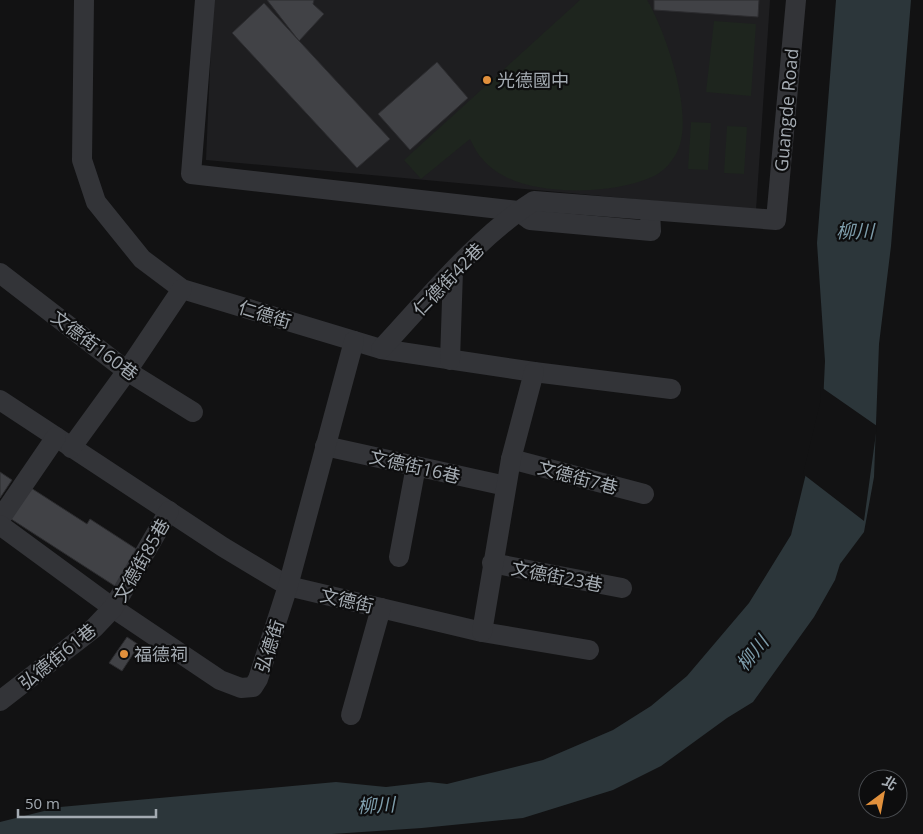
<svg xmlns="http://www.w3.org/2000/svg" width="923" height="834" font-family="'Open Sans','Noto Sans TC',sans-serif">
<rect width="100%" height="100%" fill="#121213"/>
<path fill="#1e1e20" d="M213 0H770L756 210 206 160Z"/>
<g fill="#1e251e">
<path d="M580 0H647L650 5C667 37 696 119 676 154 671 163 662 173 652 177 614 194 541 196 504 176 488 168 477 155 470 139L421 179 404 160Z"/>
<path d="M714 21 756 24 751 96 706 92Z"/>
<path d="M691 122 711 123 708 170 688 169Z"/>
<path d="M727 126 747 127 744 174 724 173Z"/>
</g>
<path fill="#2c363a" d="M836 0H911L891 246 879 344 874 477 864 532 840 564 835 580 814 617 753 702 727 718 661 766 613 790 523 818 422 828 332 834H0V822L60 807 336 782 386 787 429 782 447 784 543 760 613 730 651 706 687 676 749 603 791 535 823 404 825 361 817 243Z"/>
<path fill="#121213" d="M821 387 877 426 864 521 803 474 820 403Z"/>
<g fill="#414246" stroke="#2c2c2f">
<path d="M267 0H314L313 4 324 14 299 41Z"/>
<path d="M654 0H759L758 17 654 10Z"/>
<path d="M264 3 390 139 357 168 232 33Z"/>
<path d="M437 62 468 98 410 150 378 114Z"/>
<path d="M0 472 12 480 0 498Z"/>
<path d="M28 486 87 524 90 519 141 552 118 588 8 517Z"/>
<path d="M127 637 139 645 122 671 109 663Z"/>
</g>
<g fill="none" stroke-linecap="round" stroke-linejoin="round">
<g stroke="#333438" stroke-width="20">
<path d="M84 0 82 160 96 202 142 259 182 289 381 349 534 372 671 389"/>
<path d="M205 0 191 174 518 211 530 220 651 231 650 211"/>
<path d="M0 273 127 371 193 412"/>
<path d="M381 349C427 300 477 237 534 201L776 220 796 0"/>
<path d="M450 360 453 271"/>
<path d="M0 400 223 547 288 586 482 632 589 650"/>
<path d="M325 446 506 486"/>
<path d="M71 448 127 371 182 289"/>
<path d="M511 459 644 494"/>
<path d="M0 519 56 437"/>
<path d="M0 525 113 608 220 680 241 688 253 687 258 679 288 586 354 341"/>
<path d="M399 557 416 466"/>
<path d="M492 563 622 588"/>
<path d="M482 632 511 459 534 372"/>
<path d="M0 701 94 628 113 608 169 511"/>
<path d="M351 715 381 608"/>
</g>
</g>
<g fill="#e1903c" stroke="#0d0d0e" stroke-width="2">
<circle cx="487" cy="80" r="5"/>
<circle cx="124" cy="654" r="5"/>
</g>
<g text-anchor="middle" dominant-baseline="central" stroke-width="4.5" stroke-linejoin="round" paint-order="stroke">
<g font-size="18" fill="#a4abb2" stroke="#0d0d0e" text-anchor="start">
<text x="497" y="80">光德國中</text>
<text x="134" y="654">福德祠</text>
</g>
<g font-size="18" fill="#a4abb2" stroke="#0d0d0e">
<text transform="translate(786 110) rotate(-85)">Guangde Road</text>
<text transform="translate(448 279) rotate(-46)">仁德街42巷</text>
<text transform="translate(265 314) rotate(17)">仁德街</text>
<text transform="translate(95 345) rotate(37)">文德街160巷</text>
<text transform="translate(415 466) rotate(13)">文德街16巷</text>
<text transform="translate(578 477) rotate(15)">文德街7巷</text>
<text transform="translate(141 560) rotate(-60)">文德街85巷</text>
<text transform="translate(557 576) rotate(11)">文德街23巷</text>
<text transform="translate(347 600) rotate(13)">文德街</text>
<text transform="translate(269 646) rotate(-72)">弘德街</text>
<text transform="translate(57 656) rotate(-39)">弘德街61巷</text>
</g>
<g font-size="19" font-style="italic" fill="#7e9dab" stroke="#0d0d0e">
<text x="855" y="231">柳川</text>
<text transform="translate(752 653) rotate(-51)">柳川</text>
<text transform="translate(376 805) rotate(-3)">柳川</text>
</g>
</g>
<g transform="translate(883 794) rotate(32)"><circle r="24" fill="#0d0d0e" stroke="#494c50"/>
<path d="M0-4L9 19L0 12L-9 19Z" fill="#e1903c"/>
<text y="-8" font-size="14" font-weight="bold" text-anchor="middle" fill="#a4abb2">北</text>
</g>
<path d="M18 809v8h138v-8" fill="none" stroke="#a4abb2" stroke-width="2.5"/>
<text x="25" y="809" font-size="15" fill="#a4abb2" stroke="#0d0d0e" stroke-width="4" paint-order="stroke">50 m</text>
</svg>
